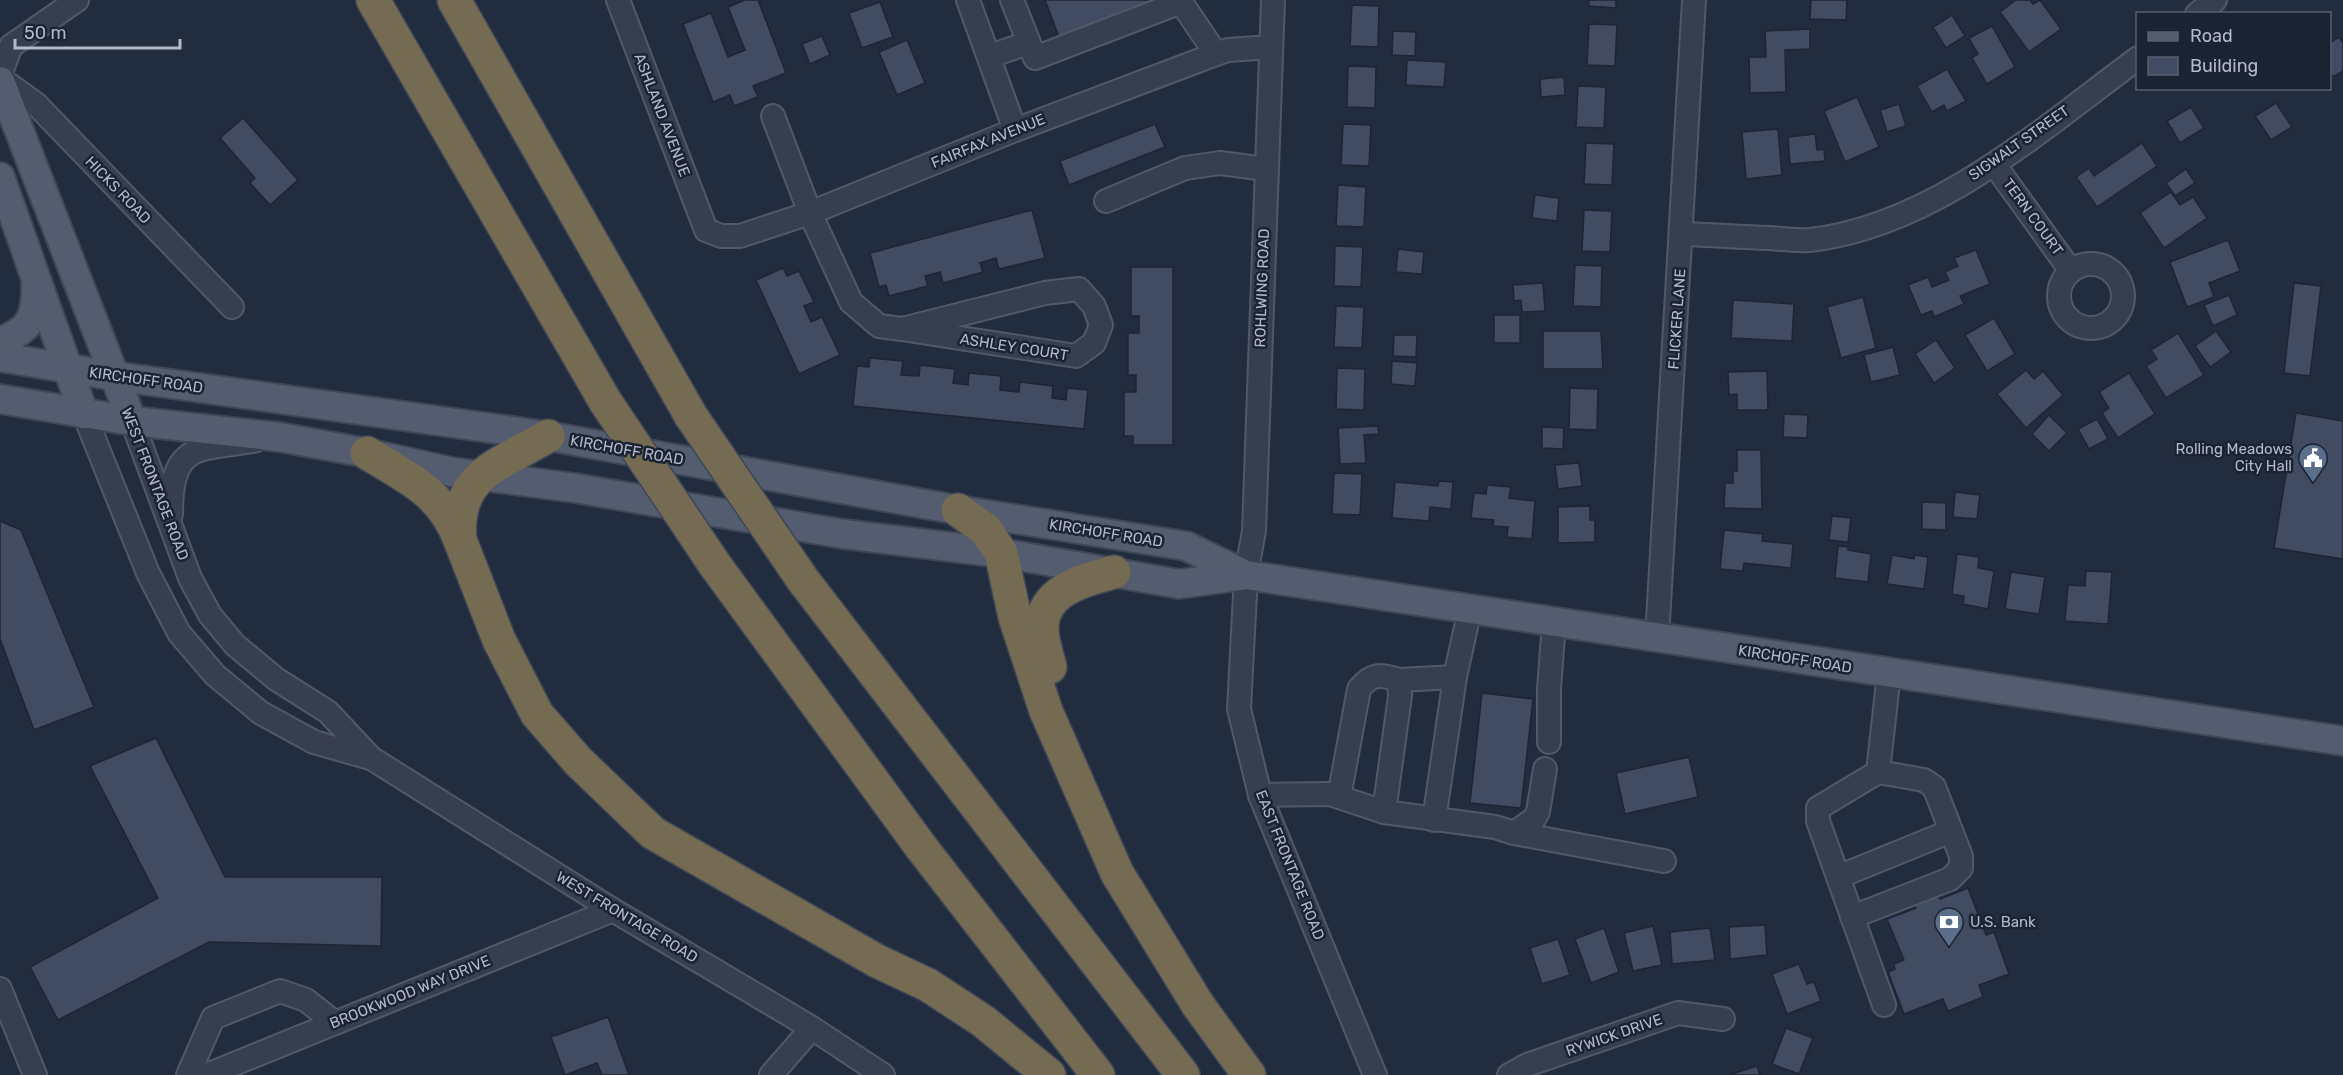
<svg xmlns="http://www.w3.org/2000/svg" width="2343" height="1075" font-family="Rubik,sans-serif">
<rect width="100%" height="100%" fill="#222c3f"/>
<g fill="#414b61" stroke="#1d2535" stroke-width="1.5">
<path d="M745 0H758L786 73 753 86 758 97 734 106 730 95 713 102 683 24 711 13 728 57 745 50 728 7Z"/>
<path d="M1045 0H1158L1059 37Z"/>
<path d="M1589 0H1616V8L1589 6Z"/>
<path d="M1811 0H1847L1846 20 1810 19Z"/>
<path d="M2016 0H2030L2033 4 2040 0 2061 29 2029 52 2000 12Z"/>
<path d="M880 2 893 37 862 48 849 13Z"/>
<path d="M1352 5 1379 6 1378 47 1350 46Z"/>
<path d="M1952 15 1965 36 1946 48 1933 27Z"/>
<path d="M1589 24 1617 25 1615 66 1587 65Z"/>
<path d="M1992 26 2015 67 1987 84 1972 58 1978 54 1969 38Z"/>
<path d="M1810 29V49L1785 50 1786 92 1750 93 1749 57H1766L1765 31Z"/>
<path d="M1393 31 1416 32 1415 56 1392 55Z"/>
<path d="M822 36 830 55 810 64 802 44Z"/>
<path d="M2339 37 2343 43V71L2333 77 2330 73V43Z"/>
<path d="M907 40 925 83 897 95 879 52Z"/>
<path d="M1407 60 1446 62 1444 87 1406 85Z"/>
<path d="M1348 66 1376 67 1375 108 1347 107Z"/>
<path d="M1947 69 1966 101 1947 111 1944 105 1932 112 1917 86Z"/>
<path d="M1564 77 1565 95 1541 97 1540 79Z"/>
<path d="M1578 86 1606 87 1604 128 1576 127Z"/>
<path d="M1857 97 1879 147 1845 162 1824 111Z"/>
<path d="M2276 103 2292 127 2271 140 2255 116Z"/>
<path d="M1899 104 1906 126 1887 132 1880 110Z"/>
<path d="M2191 107 2204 128 2180 143 2167 121Z"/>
<path d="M243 118 298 180 270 205 250 183 255 178 220 138Z"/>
<path d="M1155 124 1165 147 1069 185 1060 161Z"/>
<path d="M1343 124 1371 125 1369 166 1341 165Z"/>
<path d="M1778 129 1782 175 1746 179 1742 132Z"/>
<path d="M1815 134 1817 150 1824 149 1825 161 1790 164 1788 137Z"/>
<path d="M1586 143 1614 144 1612 185 1584 184Z"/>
<path d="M2142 143 2157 166 2097 207 2076 177 2089 168 2094 176Z"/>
<path d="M2186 169 2195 183 2175 196 2166 183Z"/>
<path d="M1338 185 1366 187 1364 227 1336 226Z"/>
<path d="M2171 192 2180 205 2193 197 2207 218 2164 248 2140 213Z"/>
<path d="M1535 195 1559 198 1557 221 1532 218Z"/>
<path d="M1032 210 1045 258 999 269 996 258 980 263 983 272 943 283 940 272 925 276 928 286 889 296 886 285 879 287 870 253Z"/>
<path d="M1584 210 1612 211 1610 252 1582 251Z"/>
<path d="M2228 240 2240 271 2209 283 2214 297 2187 307 2170 262Z"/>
<path d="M1335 246 1363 247 1361 287 1334 286Z"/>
<path d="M1398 249 1424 252 1422 274 1396 272Z"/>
<path d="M1976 250 1990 284 1960 296 1964 304 1934 317 1932 311 1921 315 1908 285 1928 277 1932 287 1949 280 1945 272 1958 266 1954 258Z"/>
<path d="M1575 265 1602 266 1601 307 1573 306Z"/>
<path d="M1131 267H1173V445H1133V436H1124V392H1136V375H1128V333H1139V316H1131Z"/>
<path d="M783 268 787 276 799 271 814 302 804 306 811 322 822 317 840 355 799 374 756 280Z"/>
<path d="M1543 283 1545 311 1522 312 1521 300 1514 301 1513 285Z"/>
<path d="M2294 283 2321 286 2310 376 2284 373Z"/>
<path d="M2229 295 2237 315 2213 326 2204 305Z"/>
<path d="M1863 297 1876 348 1841 358 1827 307Z"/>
<path d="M1733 300 1794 304 1792 341 1731 338Z"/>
<path d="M1336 306 1364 307 1362 348 1334 347Z"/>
<rect x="1494" y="315" width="26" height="28"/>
<path d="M1994 318 2015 354 1987 371 1965 335Z"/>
<path d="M1543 331H1601L1603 369H1543Z"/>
<path d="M2216 331 2231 352 2210 367 2195 346Z"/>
<path d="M2178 333 2204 375 2166 398 2146 366 2157 359 2151 350Z"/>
<path d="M1394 335H1417L1416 357 1393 356Z"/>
<path d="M1936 340 1955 368 1934 383 1915 354Z"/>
<path d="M1893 347 1900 375 1871 382 1864 355Z"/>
<path d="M870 358 903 361 901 375 919 376 920 365 955 369 953 383 968 385 969 373 1001 376 1000 390 1019 392 1020 382 1053 386 1052 398 1066 400 1067 388 1088 390 1084 429 853 406 857 366 869 367Z"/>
<path d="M1392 361 1417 363 1415 386 1391 384Z"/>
<path d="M1337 368 1365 369 1364 410 1336 409Z"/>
<path d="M2026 370 2034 379 2043 371 2063 395 2026 428 1997 394Z"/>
<path d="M1767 371 1768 410H1737V394L1729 395 1728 372Z"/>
<path d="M2129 373 2155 414 2118 438 2102 413 2109 408 2099 392Z"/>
<path d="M1570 388 1598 389 1597 430 1569 429Z"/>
<path d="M2296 413 2343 421V559L2274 548Z"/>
<path d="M1784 414 1808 415 1807 438 1783 437Z"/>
<path d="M2049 415 2067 433 2049 451 2032 434Z"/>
<path d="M2097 419 2108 439 2089 449 2078 429Z"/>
<path d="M1378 426 1379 434 1364 435 1366 463 1340 464 1338 428Z"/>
<path d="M1542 427 1564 428 1563 449 1542 448Z"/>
<path d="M1737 450H1761L1762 509 1724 508 1725 483H1733V471H1737Z"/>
<path d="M1579 463 1582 486 1558 489 1555 465Z"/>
<path d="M1334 473 1362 474 1360 515 1332 514Z"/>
<path d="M1439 481 1453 482 1451 509 1430 507 1429 521 1392 518 1395 482 1438 486Z"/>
<path d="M1487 485 1511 487 1509 498 1535 501 1532 539 1507 537 1508 527 1493 526 1494 520 1471 518 1474 493 1486 494Z"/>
<path d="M1955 492 1980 495 1977 519 1953 517Z"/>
<path d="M1922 502 1946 503V530L1922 529Z"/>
<path d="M1590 506V520H1595V542L1558 543V507Z"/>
<path d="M1832 516 1851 518 1848 542 1829 540Z"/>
<path d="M0 521 21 530 94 707 34 730 0 639Z"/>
<path d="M1724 530 1763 534 1762 541 1793 544 1791 568 1744 563 1743 571 1720 569Z"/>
<path d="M1838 546 1848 547V550L1871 554 1868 582 1835 578Z"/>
<path d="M1957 554 1979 557 1978 568 1994 571 1988 609 1963 604 1964 596 1952 594Z"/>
<path d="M1892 555 1914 559 1915 555 1928 557 1924 589 1887 584Z"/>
<path d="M2086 571 2112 572 2108 624 2065 621 2068 585 2085 586Z"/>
<path d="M2011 572 2045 577 2039 614 2005 609Z"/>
<path d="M1482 693 1533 699 1521 808 1470 803Z"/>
<path d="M156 738 225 877H382L381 946 209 942 58 1020 30 967 158 898 90 766Z"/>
<path d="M1689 757 1698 797 1625 814 1616 773Z"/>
<path d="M1931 874 1940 899 1968 888 1986 935 1994 932 2009 974 1979 985 1983 997 1948 1011 1943 999 1904 1014 1888 972 1895 969 1894 964 1904 960 1887 919 1916 908 1906 884Z"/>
<path d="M1765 925 1767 955 1730 959 1729 927Z"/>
<path d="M1653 926 1662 965 1633 971 1624 933Z"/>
<path d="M1604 928 1619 972 1591 983 1575 939Z"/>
<path d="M1710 928 1715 960 1672 964 1670 932Z"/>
<path d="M1558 939 1570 975 1542 984 1530 948Z"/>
<path d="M1799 964 1807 984 1814 982 1821 1001 1787 1014 1772 974Z"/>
<path d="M608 1017 629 1075H602L597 1063 565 1075 551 1037Z"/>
<path d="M1786 1028 1813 1038 1799 1074 1772 1064Z"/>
<path d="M1757 1066 1760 1075H1729Z"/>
</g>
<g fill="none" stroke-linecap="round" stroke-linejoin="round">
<g stroke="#515969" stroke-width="26">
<g id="minor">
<path d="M618 0 706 230 721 236H740L810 213 1015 130 1216 54 1228 50 1271 47"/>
<path d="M968 0 1015 130"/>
<path d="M1012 0 1035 58 1181 2 1216 54"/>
<path d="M1273 0 1254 531 1246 575 1239 709 1260 795 1375 1075"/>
<path d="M2197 14 2215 0"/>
<path d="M990 56 1028 43"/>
<path d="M0 75 11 46 77 0"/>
<path d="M0 78 36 104 232 307"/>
<path d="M773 116 810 213 851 302 879 326 902 329 1076 356 1094 343 1101 325 1094 306 1079 289 1045 293 902 329"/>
<path d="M1994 164 2071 271"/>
<path d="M1106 201 1185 168 1220 163 1266 169"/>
<path d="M1682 234C1711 235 1740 237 1769 238 1782 239 1797 241 1810 240 1933 226 2042 129 2138 58"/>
<circle cx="2091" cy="296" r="32"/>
<path d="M84 414 148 573 179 633 215 675 261 713 314 742 370 758"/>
<path d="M132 421 190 578 210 615 235 645 276 679 328 712 371 758 613 910 812 1028 883 1075"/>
<path d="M171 514C171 443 196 450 254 441"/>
<path d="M1657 638 1694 0"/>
<path d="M1399 680 1455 677"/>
<path d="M1549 742V689L1554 622"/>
<path d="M1260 795 1330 794 1384 812 1495 827 1514 833 1534 819 1538 812 1545 769"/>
<path d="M1339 797 1359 689C1372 673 1380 674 1399 680L1400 696 1384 812"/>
<path d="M1434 820 1455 677 1470 609"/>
<path d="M1514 833 1664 861"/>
<path d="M1838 877 1951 831"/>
<path d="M1852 917 1950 879 1961 868V856L1934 787 1924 780 1878 772"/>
<path d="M0 989 35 1075"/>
<path d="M1884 1005 1818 821V808L1878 772 1889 673"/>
<path d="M188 1075 213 1018 280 991 306 1000 335 1023"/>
<path d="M207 1075 613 910"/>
<path d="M771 1075 812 1028"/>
<path d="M1509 1075 1527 1065 1678 1013 1723 1019"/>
</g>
</g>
<g stroke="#3f4757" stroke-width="32">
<g id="major">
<path d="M0 81 132 421"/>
<path d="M0 177 84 414"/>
<path d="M0 342C31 329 36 317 36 285"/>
<path d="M0 357 114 376 548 436 958 510 1186 546 1246 575"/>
<path d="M0 399 132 421 279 437 367 453 452 472 575 488 843 534 1001 553 1179 584 1246 575 2343 741"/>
</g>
</g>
<g stroke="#3e4656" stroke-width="36">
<g id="highway">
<path d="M373 0 605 401"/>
<path d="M454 0 691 416"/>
<path d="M548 436C500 465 454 474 460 540L499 640 537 714 578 761 653 833 877 961 928 985 983 1021 1049 1075"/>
<path d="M367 453C408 478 442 492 460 540"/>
<path d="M958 510 986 530 1001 553 1015 617 1046 711 1117 873 1198 1005 1249 1075"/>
<path d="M715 565 921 847 1098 1075"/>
<path d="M803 580 1183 1075"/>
<path d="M1050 667C1047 654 1041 639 1042 626 1044 589 1085 580 1114 572"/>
</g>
</g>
<use href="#minor" stroke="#363e4f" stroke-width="22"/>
<use href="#major" stroke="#545d6f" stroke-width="28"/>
<use href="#highway" stroke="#756b53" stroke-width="33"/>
<g stroke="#3e4656" stroke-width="36" stroke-linecap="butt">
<g id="highway-bridge">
<path d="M605 401 715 565"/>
<path d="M691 416 803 580"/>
</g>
</g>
<use href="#highway-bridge" stroke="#756b53" stroke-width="33"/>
</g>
<defs>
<g id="civic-pin" transform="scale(1.5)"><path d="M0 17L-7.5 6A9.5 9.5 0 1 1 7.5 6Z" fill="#5c6f8a" stroke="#1b2333"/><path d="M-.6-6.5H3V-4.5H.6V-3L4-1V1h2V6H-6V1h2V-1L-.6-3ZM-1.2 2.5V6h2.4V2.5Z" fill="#fff"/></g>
<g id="bank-pin" transform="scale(1.5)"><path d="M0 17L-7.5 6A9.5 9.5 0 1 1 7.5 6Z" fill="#5c6f8a" stroke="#1b2333"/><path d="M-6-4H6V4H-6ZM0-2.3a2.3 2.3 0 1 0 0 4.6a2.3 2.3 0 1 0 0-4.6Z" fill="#fff"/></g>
</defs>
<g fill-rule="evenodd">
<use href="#civic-pin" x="2313" y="458"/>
<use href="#bank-pin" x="1949" y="922"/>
</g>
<g text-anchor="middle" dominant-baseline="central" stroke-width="5" stroke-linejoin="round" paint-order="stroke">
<g font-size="15" fill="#b2b9ca" stroke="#1b2333">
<text transform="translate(662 115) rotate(69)">ASHLAND AVENUE</text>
<text transform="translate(988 141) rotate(-22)">FAIRFAX AVENUE</text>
<text transform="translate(2019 143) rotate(-35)">SIGWALT STREET</text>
<text transform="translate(118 190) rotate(46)">HICKS ROAD</text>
<text transform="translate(2033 217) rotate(54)">TERN COURT</text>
<text transform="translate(1262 288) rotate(-88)">ROHLWING ROAD</text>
<text transform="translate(1677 319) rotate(-86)">FLICKER LANE</text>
<text transform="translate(1014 347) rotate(9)">ASHLEY COURT</text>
<text transform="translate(146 380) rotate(8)">KIRCHOFF ROAD</text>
<text transform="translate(627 450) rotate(10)">KIRCHOFF ROAD</text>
<text transform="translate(155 484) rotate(69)">WEST FRONTAGE ROAD</text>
<text transform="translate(1106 533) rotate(9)">KIRCHOFF ROAD</text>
<text transform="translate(1795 659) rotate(9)">KIRCHOFF ROAD</text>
<text transform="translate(1290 865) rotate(68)">EAST FRONTAGE ROAD</text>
<text transform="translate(627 917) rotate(31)">WEST FRONTAGE ROAD</text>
<text transform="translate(410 992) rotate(-22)">BROOKWOOD WAY DRIVE</text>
<text transform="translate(1614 1035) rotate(-19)">RYWICK DRIVE</text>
</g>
<g font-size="15" fill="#b2b9ca" stroke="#1b2333" text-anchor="end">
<text x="2292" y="449">Rolling Meadows<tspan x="2292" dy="17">City Hall</tspan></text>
<text x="1970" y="922" text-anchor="start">U.S. Bank</text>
</g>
</g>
<rect x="2136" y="12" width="195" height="78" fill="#1b2333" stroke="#575f6f" stroke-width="1.5"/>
<rect x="2148" y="32" width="30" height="9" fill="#545d6f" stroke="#575f6f" stroke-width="1.5"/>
<text x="2190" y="42" font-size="18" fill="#b2b9ca">Road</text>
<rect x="2148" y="57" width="30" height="18" fill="#414b61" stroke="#575f6f" stroke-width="1.5"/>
<text x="2190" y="72" font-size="18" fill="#b2b9ca">Building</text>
<path d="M15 39v9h165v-9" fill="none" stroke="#b2b9ca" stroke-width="3"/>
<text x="24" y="39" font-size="18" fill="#b2b9ca" stroke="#1b2333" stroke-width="4.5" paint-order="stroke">50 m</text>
</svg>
